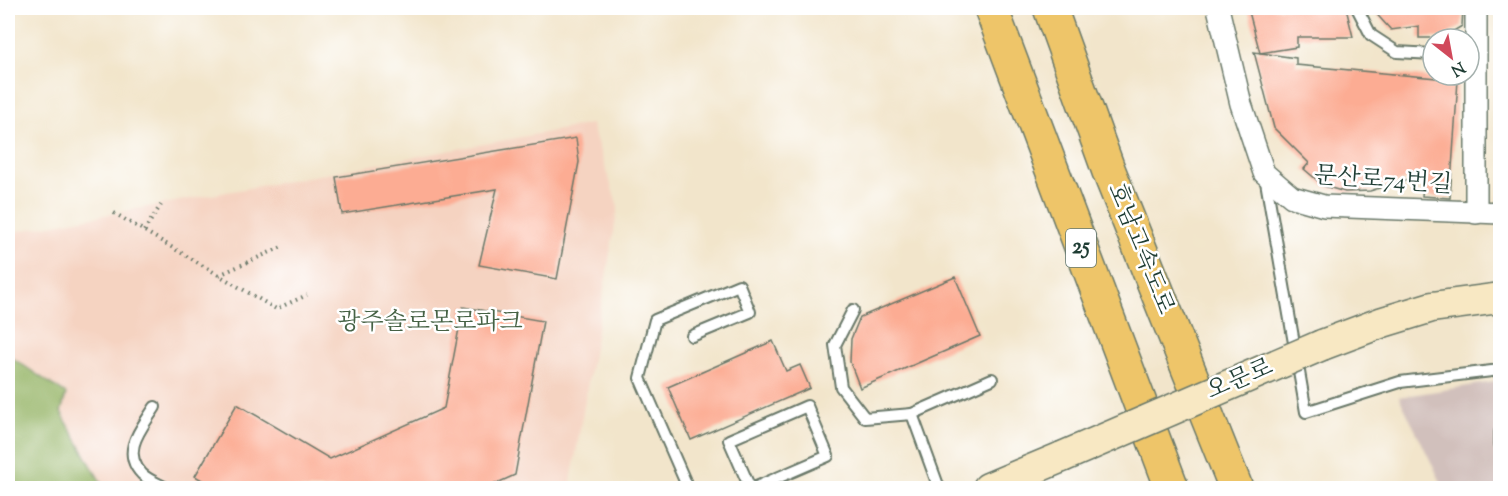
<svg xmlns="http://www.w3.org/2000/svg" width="1508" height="496" font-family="'Sorts Mill Goudy','Noto Serif KR',serif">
<rect width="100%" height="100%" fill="#fff"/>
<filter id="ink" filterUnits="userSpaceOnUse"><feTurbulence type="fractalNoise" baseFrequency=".0167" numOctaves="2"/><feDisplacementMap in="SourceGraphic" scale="12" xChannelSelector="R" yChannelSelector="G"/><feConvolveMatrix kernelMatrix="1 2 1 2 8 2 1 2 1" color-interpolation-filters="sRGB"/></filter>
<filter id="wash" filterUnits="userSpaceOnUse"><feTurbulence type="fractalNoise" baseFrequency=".008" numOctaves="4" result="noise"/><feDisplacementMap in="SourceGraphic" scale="24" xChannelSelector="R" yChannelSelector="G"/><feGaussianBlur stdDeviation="1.35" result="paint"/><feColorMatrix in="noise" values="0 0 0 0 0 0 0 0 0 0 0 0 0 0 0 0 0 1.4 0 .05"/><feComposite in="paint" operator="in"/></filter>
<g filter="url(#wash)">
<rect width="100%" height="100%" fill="#f2e5cb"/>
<path fill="#f5d3c1" d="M591 124 618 207 570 488H104L61 412 10 355H8V233Z"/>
<path fill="#d1c0bc" d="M1500 381V488H1444L1399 397Z"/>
<path fill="#96b568" stroke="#5a794e" stroke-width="1.5" d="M8 355 66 394 61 412 104 488H8Z"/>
<g id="blocks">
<g fill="#fcac93">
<path d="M1248 8H1346L1353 37H1297V47L1260 53Z"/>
<path d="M1371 8H1463L1462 26 1442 38H1419V26L1391 30Z"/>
<path d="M1254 52 1296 58V65L1458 80 1450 198 1422 196 1424 174 1370 191 1345 192 1324 186 1304 169 1309 163 1274 128Z"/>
<path d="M576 138 579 162 557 279 479 265 497 189 342 214 336 177Z"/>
<path d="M955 277 980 336 860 388 850 362 851 339 860 317Z"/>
<path d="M463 307 543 321 515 475 484 489H217L195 476 237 404 330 459 444 408Z"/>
<path d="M773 341 786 371 800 365 810 388 691 440 668 387Z"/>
</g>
</g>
</g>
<g filter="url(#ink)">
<use href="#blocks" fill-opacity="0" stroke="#697869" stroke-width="1.5"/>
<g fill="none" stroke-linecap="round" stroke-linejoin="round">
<g stroke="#697869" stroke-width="14">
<g id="lane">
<path d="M1357 8 1371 35 1397 52 1433 54"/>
<path d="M1265 176 1306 412 1400 382 1500 370"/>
<path d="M853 310 835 345 841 387 865 418 912 414 939 488"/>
<path d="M155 407C142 428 120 451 142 474 148 480 159 484 166 488"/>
<path d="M912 414 992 379"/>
<path d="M1500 432V444"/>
<path d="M688 488 640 378 655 320 739 285 750 312 692 336"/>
<path d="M750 488 729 440 807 406 828 456 754 488"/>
</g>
</g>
<g stroke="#697869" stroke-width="24">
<g id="street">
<path d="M1218 8 1241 104 1264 173 1292 197 1324 206 1500 213"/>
<path d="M1476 213V8"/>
</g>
</g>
<g stroke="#697869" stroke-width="33">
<g id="secondary">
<path d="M1322 345 1383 322 1432 307 1500 298"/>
<path d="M988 488 1062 457"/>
</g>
</g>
<g stroke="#697869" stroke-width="36">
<g id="highway">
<path d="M991 8 1172 488"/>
<path d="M1050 8 1108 169 1236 488"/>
</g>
</g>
<g stroke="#697869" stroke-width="4" stroke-dasharray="1.5 4.5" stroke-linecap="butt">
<path d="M114 213 276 309 307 295"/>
<path d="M144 231 161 205"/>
<path d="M219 275 284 246"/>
</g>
<use href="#lane" stroke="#fff" stroke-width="10"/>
<use href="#street" stroke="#fff" stroke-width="21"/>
<use href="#secondary" stroke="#f8e8c3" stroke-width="30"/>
<use href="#highway" stroke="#eec569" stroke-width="33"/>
<g stroke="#697869" stroke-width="33" stroke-linecap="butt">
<path id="secondary-bridge" d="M1062 457 1322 345"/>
</g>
<use href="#secondary-bridge" stroke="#f8e8c3" stroke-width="30"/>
</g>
</g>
<g text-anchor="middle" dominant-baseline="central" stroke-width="5" stroke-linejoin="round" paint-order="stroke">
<rect fill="#fff" stroke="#627771" stroke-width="1.5" x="1066" y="229" width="30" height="38" rx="4.5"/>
<g font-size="22" font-weight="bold" fill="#1f3d34">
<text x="1081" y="248">25</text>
</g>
<g font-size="24" fill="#1f3d34" stroke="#fff">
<text transform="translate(1383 181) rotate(4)">문산로74번길</text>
<text transform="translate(1140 249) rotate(68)">호남고속도로</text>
<text transform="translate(1240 380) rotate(-23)">오문로</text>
</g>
<g font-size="24" fill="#466245" stroke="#fff">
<text x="430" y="323">광주솔로몬로파크</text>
</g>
</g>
<rect width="1508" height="496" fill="none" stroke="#fff" stroke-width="30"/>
<g transform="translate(1451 57) rotate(149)"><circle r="28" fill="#ffffff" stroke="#a5b1ae" stroke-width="1.5"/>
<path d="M0-4.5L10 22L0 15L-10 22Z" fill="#d1495b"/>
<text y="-9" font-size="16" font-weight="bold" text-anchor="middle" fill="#1f3d34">N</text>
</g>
</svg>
